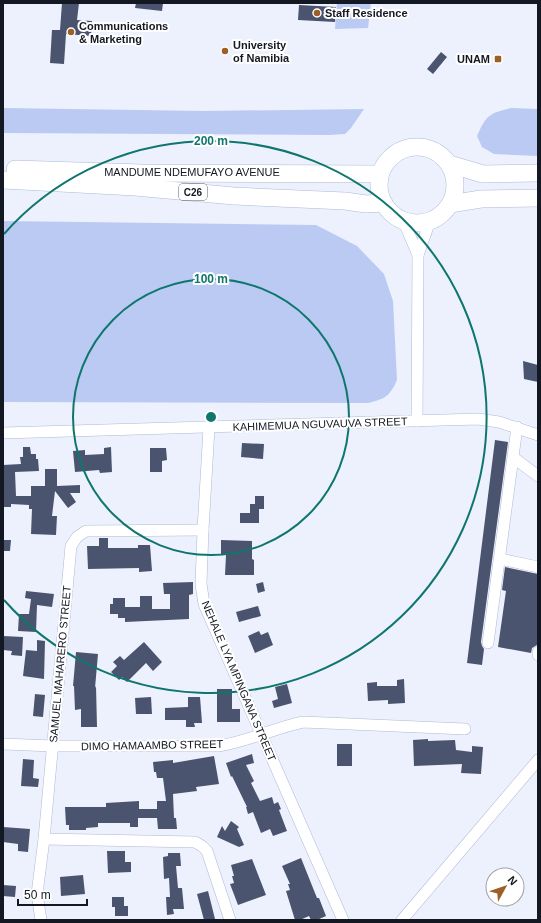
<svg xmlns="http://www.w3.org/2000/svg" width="541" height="923" font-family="Arial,sans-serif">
<rect width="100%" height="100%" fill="#ecf1fd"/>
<g fill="#bbcaf3">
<path d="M337 3H371L368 28 335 29Z"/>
<path d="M3 108 204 111 364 109 351 128 345 134 329 135 3 133Z"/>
<path d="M511 108 538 109V156L494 154 482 147 477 136C487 114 489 114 511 108Z"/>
<path d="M3 221 316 225 357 246 384 274 393 301 397 380C390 396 385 399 368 403L3 402Z"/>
</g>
<g fill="#4b546e">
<path d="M62 3H79L77 20 92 21 91 36 66 34 64 64 50 63 52 30H60Z"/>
<path d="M136 3H163L162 11 135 8Z"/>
<path d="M299 5 336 7 335 22 298 20Z"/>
<path d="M441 52 447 57 433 74 427 69Z"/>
<path d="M523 361 538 365V382L524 379Z"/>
<path d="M495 440 508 442 481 642 482 646 484 649 482 665 467 663Z"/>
<path d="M242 443 264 444 263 459 241 457Z"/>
<path d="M23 447H30L31 454H36V459H38L39 471 15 472 16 496H31V486H45V469H57V486L80 485V493H70L76 502 68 508 55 491 52 516H57L56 535 31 534 32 509H29V505L11 504V507H3V465L21 464 20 457H23Z"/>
<path d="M111 447 112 472 100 473 99 470 75 472 73 451 85 450V455L104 454V448Z"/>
<path d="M150 448H166L167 460 162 461V472H150Z"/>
<path d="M255 496H264V509H259V523H240V513H250V504H255Z"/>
<path d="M99 538H108V548H138V545H150L152 571 139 572V568L88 569 87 546H99Z"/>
<path d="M3 540H11L10 551H3Z"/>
<path d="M221 540 252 541V559L254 560V575H225L226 555H221Z"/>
<path d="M505 567 538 574V635L537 645 532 648 531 653 498 647 506 591 502 590Z"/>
<path d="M193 582V594L189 595V619L125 622V618H118V614H110V604H113V598H125V607H140V596H152V609H170V594H164L163 583Z"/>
<path d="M263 582 265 591 258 593 256 584Z"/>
<path d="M26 591 54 594 52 607 37 605 36 632 18 631 19 614H29L31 599 25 598Z"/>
<path d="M258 606 261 616 239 622 236 612Z"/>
<path d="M259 631 261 635 268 632 273 645 255 653 248 636Z"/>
<path d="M3 636 23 637 22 656 11 655 12 651 3 650Z"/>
<path d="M37 640 45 641 44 679 23 676 26 650 37 651Z"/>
<path d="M144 642 162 662 153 671 146 663 127 682 122 677 119 680 111 672 117 666 113 662 120 656 124 660Z"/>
<path d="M76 652 98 654 95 688 96 686 97 727H81V709L75 710 74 686H73Z"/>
<path d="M404 679 405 703 388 704V700L368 701 367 683 377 682V686H397V680Z"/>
<path d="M287 684 292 703 274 708 272 701 278 699 275 687Z"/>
<path d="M217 689H232V709H240V722H217Z"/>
<path d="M35 694 45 695 43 717 33 716Z"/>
<path d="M151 697 152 714H136L135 698Z"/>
<path d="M188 697H200L202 723H194L195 727H186V720H165V708L188 707Z"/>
<path d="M428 739V741L455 740 456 750 472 752V746L483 747 481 774 461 773 462 764 414 766 413 740Z"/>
<rect x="337" y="744" width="15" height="22"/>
<path d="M252 754 254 763 246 765 254 781 251 783 260 801 272 797 274 804 278 802 281 809 279 810 287 831 273 836 270 829 261 833 253 812 248 814 246 807H247L232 776 231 777 226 763Z"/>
<path d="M214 756 219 784 196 787 197 791 173 794 174 818H176L177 829H158L157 818H138V827H130V823H98V827L86 828V830H69V825H66L65 807H106V803L139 801V809H157V801H166L163 778H157L156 772H154L153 762 173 760V763Z"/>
<path d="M23 759 34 760 33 778 39 779 38 787 21 786Z"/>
<path d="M231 821 239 827 237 829 244 845 239 847 217 837 222 826 225 831Z"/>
<path d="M3 827 30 829 28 852 18 851V844L3 842Z"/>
<path d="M107 851H125V862H131V872L108 873Z"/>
<path d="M168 853H180L181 866H176L178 888H182L184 909H173L174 914 167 915 166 897H170L169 878 164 879 163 857 168 856Z"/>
<path d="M301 858 317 898H319L326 916 317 920H311L309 916 300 920H295L286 891 290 890 288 884H290L282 866Z"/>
<path d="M252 859 266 895 238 905 230 884 234 883 232 876H234L231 865Z"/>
<path d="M83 875 85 894 61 896 60 877Z"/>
<path d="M3 885 16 886 15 897 3 896Z"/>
<path d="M208 891 215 919 204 920 197 894Z"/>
<path d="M112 897H124V906H128V916H115V907H112Z"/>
</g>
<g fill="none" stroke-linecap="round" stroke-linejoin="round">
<g stroke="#aeb9d6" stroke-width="12">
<g id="street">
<path d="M403 220 418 255"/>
<path d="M417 421 418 255 430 221"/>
<path d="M209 428 203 530 201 584 204 604 343 920"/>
<path d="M3 433 478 419 499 422 538 435"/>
<path d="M514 458 538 476"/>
<path d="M500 559 538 567"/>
<path d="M488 643 517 427"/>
<path d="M538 655V652"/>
<path d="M3 744 53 746H218C247 742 274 728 303 722L465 729"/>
<path d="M44 839 195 842 202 846 207 851 230 920"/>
<path d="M41 920 37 894 44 839 71 546 77 537 86 531 203 530"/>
<path d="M402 920 538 760"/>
</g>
</g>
<g stroke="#aeb9d6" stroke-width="18">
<g id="primary">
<circle cx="417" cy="185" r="38"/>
<path d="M449 164 483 174 538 173"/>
<path d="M15 169 142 173 380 174"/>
<path d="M3 180 135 187 234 196 345 201 366 204 384 203"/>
<path d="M450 204 481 199 538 198"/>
</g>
</g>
<use href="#street" stroke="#fff" stroke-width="11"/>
<use href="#primary" stroke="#fff" stroke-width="17"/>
</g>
<g fill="none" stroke="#0f766e" stroke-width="2">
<circle cx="211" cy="417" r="138"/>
<path d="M4 234A276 276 0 1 1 4 600"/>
</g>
<g fill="#9d5f25" stroke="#fff" stroke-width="1.5">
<circle cx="317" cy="13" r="4"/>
<circle cx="71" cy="32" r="4"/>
<circle cx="225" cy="51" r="4"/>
<rect x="494" y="55" width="8" height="8" rx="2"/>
</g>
<g text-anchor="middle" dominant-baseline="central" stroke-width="4" stroke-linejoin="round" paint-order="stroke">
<rect fill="#fff" stroke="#5a5d65" stroke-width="1" x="179" y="184" width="28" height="16" rx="3"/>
<g font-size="10" font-weight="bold" fill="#141823">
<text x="193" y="192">C26</text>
</g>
<g font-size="11" font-weight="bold" fill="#141823" stroke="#fff" text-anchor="start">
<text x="325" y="13">Staff Residence</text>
<text x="79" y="26">Communications<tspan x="79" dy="13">&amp; Marketing</tspan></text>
<text x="233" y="45">University<tspan x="233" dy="13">of Namibia</tspan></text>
<text x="490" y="59" text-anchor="end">UNAM</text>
</g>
<g font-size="11" fill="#141823" stroke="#fff">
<text x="192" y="172">MANDUME NDEMUFAYO AVENUE</text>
<text transform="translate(320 424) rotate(-2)">KAHIMEMUA NGUVAUVA STREET</text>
<text transform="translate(60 664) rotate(-85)">SAMUEL MAHARERO STREET</text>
<text transform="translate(239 681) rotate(67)">NEHALE LYA MPINGANA STREET</text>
<text transform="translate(152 745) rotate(-1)">DIMO HAMAAMBO STREET</text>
</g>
</g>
<circle cx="211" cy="417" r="6" fill="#0f766e" stroke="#fff" stroke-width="2"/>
<g font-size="12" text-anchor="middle" font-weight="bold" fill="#0f766e" stroke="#fff" stroke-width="4" stroke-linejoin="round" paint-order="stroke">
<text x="211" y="145">200 m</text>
<text x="211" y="283">100 m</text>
</g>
<rect width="541" height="923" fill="none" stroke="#141823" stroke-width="8"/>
<g transform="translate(505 887) rotate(50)"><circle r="19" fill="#ffffff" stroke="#a1a3a7"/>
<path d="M0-3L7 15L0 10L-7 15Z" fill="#9d5f25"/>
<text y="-6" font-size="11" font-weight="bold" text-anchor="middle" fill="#141823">N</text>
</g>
<path d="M18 899v6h69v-6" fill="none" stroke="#141823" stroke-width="2"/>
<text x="24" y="899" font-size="12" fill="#141823" stroke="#ffffff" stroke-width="3" paint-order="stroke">50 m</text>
</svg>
